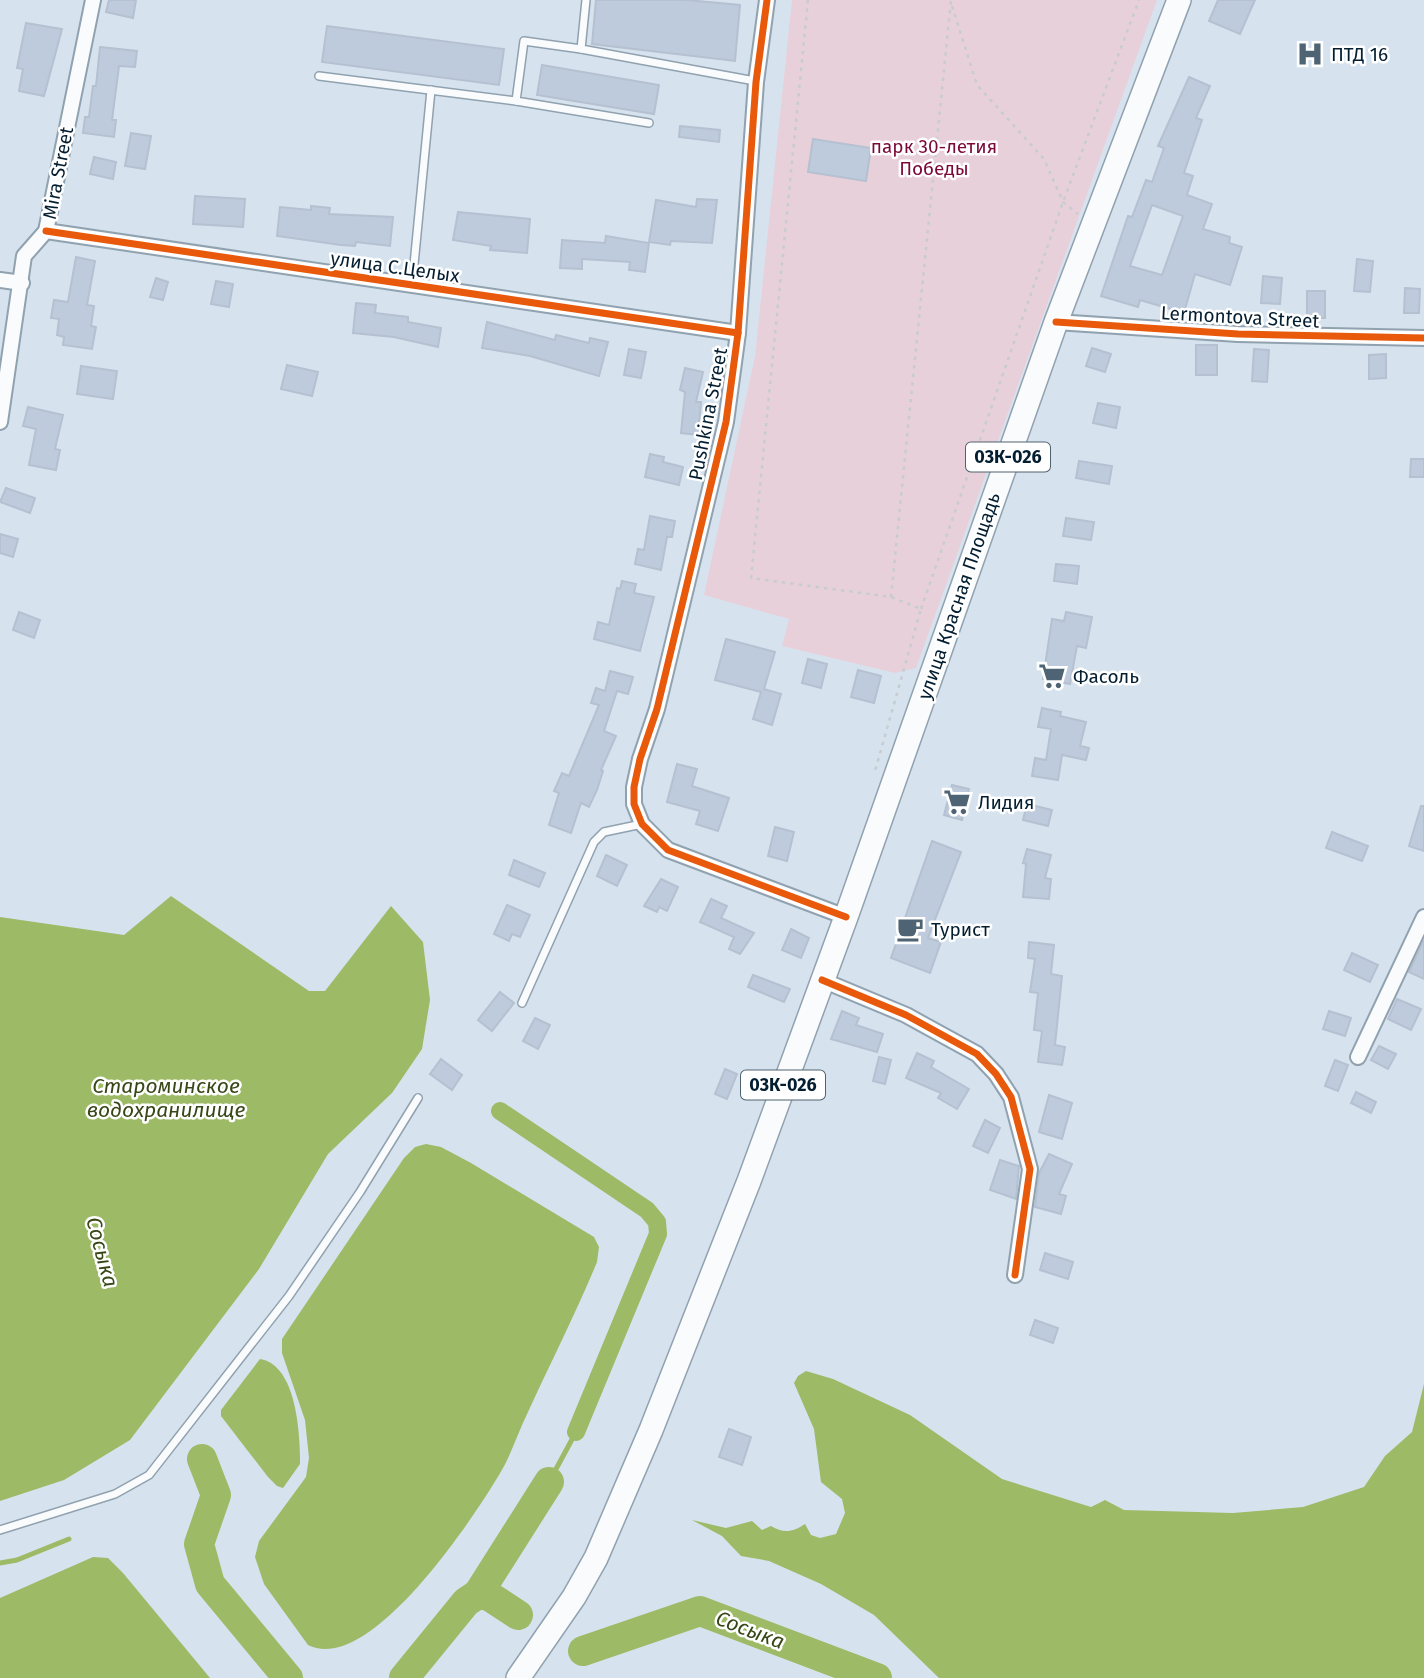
<svg xmlns="http://www.w3.org/2000/svg" width="1424" height="1678" font-family="'Fira Sans',sans-serif">
<rect width="100%" height="100%" fill="#d6e3ee"/>
<path fill="#e8d0db" d="M792 0H1157L916 668 895 673 782 646 789 619 704 595 755 356Z"/>
<g fill="#9dba66">
<path d="M171 896 309 991H325L391 906 423 942 430 1000 422 1049 392 1093 328 1154 259 1269 130 1440 64 1480 0 1501V917L124 935Z"/>
<path d="M426 1144 441 1147 471 1163 594 1237 599 1247 597 1262C576 1313 551 1362 528 1412 518 1432 511 1456 499 1475 472 1520 369 1676 308 1645L264 1584 255 1557 259 1541 306 1477 309 1458 305 1420 282 1353V1339L404 1158 415 1147Z"/>
<path d="M260 1359C297 1365 300 1435 300 1464L283 1488 277 1486 268 1477 221 1416V1410Z"/>
<path d="M806 1371 833 1379 910 1415 1002 1479 1091 1507 1105 1500 1124 1510 1233 1513 1303 1507 1364 1487 1385 1456 1412 1432 1424 1384V1678H939L874 1615 821 1584 769 1561 741 1556 722 1536 692 1520 726 1528 752 1521 762 1530 771 1526C784 1534 793 1532 805 1524L811 1535 820 1538 836 1534 845 1513 842 1499 821 1482 814 1429 794 1383 798 1376Z"/>
<path d="M93 1557 108 1558 123 1573 210 1678H0V1598Z"/>
</g>
<g fill="none" stroke-linecap="round" stroke-linejoin="round">
<g stroke="#9dba66" stroke-width="5">
<path d="M549 1482 576 1432"/>
<path d="M0 1563 17 1560 69 1539"/>
</g>
<path stroke="#9dba66" stroke-width="18" d="M500 1111 647 1210 657 1222 658 1234 576 1432"/>
<g stroke="#9dba66" stroke-width="30">
<path d="M202 1459 216 1495 199 1544 210 1584 288 1678"/>
<path d="M478 1594 549 1482"/>
<path d="M583 1651 700 1611 877 1678"/>
<path d="M404 1678 466 1602 478 1594 489 1596 518 1615"/>
</g>
</g>
<g fill="#becbdc" stroke="#b5c0d1" stroke-width="2" fill-rule="evenodd">
<path d="M109 0H136L133 18 106 12Z"/>
<path d="M596 0H687L740 5 735 61 592 44Z"/>
<path d="M1218 0H1255L1240 34 1209 21Z"/>
<path d="M26 23 62 29 44 96 19 91 23 69 17 68Z"/>
<path d="M327 26 504 49 499 85 322 62Z"/>
<path d="M100 47 137 51 135 67 119 66 112 120H116L114 137 83 133 85 117H89L93 86H96Z"/>
<path d="M542 65 659 85 654 114 537 95Z"/>
<path d="M1189 77 1210 86 1196 118 1202 120 1184 173 1193 176 1187 195 1212 204 1203 229 1230 237 1229 243 1242 247 1230 285 1195 274 1184 313 1140 300 1138 307 1101 296 1128 216 1132 217 1146 180 1152 182 1164 148 1158 146ZM1152 205 1183 216 1162 275 1130 266Z"/>
<path d="M680 126 720 130 719 142 679 137Z"/>
<path d="M131 133 151 136 145 169 125 166Z"/>
<path d="M813 139 871 148 866 181 808 172Z"/>
<path d="M94 157 116 162 113 179 90 174Z"/>
<path d="M195 196 245 199 243 227 193 224Z"/>
<path d="M697 199 717 200 712 243 671 241 670 245 649 242 656 200 696 207Z"/>
<path d="M311 206 330 208 329 214 393 217 390 246 356 242 355 246 341 245 277 236 280 207 311 210Z"/>
<path d="M458 212 530 219 527 253 490 250 491 246 453 240Z"/>
<path d="M606 236 649 243 645 272 629 270 630 262 582 259V269L560 268 562 240 605 243Z"/>
<path d="M76 257 95 261 87 305 94 306 91 326 96 327 92 349 63 345 64 337 57 335 59 319 51 318 54 300 68 302Z"/>
<path d="M1357 259 1373 261 1370 292 1354 291Z"/>
<path d="M1263 276 1282 278 1280 304 1261 303Z"/>
<path d="M156 278 168 282 163 300 150 297Z"/>
<path d="M216 281 233 284 229 307 211 304Z"/>
<path d="M1405 288 1420 289 1419 313H1404Z"/>
<rect x="1307" y="291" width="18" height="27"/>
<path d="M356 303 376 305 375 313 408 317V322L441 328 438 347 394 337 353 333Z"/>
<path d="M487 322 555 340 556 335 589 343 590 338 608 342 599 376 530 356 482 348Z"/>
<rect x="1196" y="345" width="21" height="30"/>
<path d="M1092 348 1111 354 1105 372 1086 366Z"/>
<path d="M629 349 646 352 641 378 624 375Z"/>
<path d="M1254 349 1269 350 1267 382 1252 381Z"/>
<path d="M1386 354V378L1369 379V355Z"/>
<path d="M287 365 318 372 312 396 281 389Z"/>
<path d="M81 366 117 371 113 399 77 394Z"/>
<path d="M685 368 703 372 696 402H701L698 435 681 433 685 392 680 390Z"/>
<path d="M1098 403 1120 407 1116 428 1093 423Z"/>
<path d="M28 407 63 415 55 449 60 450 56 470 29 465 36 429 23 426Z"/>
<path d="M650 454 664 457 663 462 683 467 679 485 645 477Z"/>
<path d="M1411 459H1424V477H1410Z"/>
<path d="M1079 461 1112 466 1109 484 1076 478Z"/>
<path d="M6 488 35 498 30 513 0 502Z"/>
<path d="M650 516 675 521 672 537H667L661 570 635 564 638 549 644 550Z"/>
<path d="M1066 518 1094 522 1091 540 1063 536Z"/>
<path d="M0 534 18 539 13 557 0 553Z"/>
<path d="M1056 564 1079 566 1077 584 1054 581Z"/>
<path d="M622 581 636 584 634 593 654 597 640 651 594 639 598 622 609 625 617 588 620 589Z"/>
<path d="M19 612 40 620 34 638 13 630Z"/>
<path d="M1066 612 1092 617 1086 648 1077 646 1070 684 1043 679 1052 619 1064 621Z"/>
<path d="M726 639 775 652 764 689 781 694 772 725 753 719 761 692 715 680Z"/>
<path d="M808 659 827 664 821 688 802 683Z"/>
<path d="M858 670 881 676 874 703 851 697Z"/>
<path d="M610 671 633 677 628 694 617 691 604 731 616 736 601 770 603 771 597 790 589 807 581 803 571 833 549 825 559 793 554 791 562 773 569 776 599 705 591 703 596 688 605 691Z"/>
<path d="M1042 708 1061 712 1060 716 1086 722 1080 746 1089 748 1086 760 1062 755 1058 780 1032 776 1035 758 1046 760 1051 729 1038 727Z"/>
<path d="M677 764 697 769 692 786 729 798 718 831 696 824 700 811 667 802Z"/>
<path d="M952 785 969 789 962 820 944 815Z"/>
<path d="M1027 804 1052 810 1048 826 1023 820Z"/>
<path d="M1421 806H1424V851L1409 846Z"/>
<path d="M775 827 794 832 787 861 768 856Z"/>
<path d="M1332 832 1368 846 1362 861 1326 848Z"/>
<path d="M932 841 961 852 928 938 941 942 930 973 891 958Z"/>
<path d="M1027 849 1051 855 1045 878 1051 879 1049 899 1023 897 1026 864 1023 863Z"/>
<path d="M606 855 627 865 617 886 597 876Z"/>
<path d="M514 860 545 873 539 887 509 875Z"/>
<path d="M661 879 678 887 667 911 659 907 657 912 644 906Z"/>
<path d="M711 899 727 906 721 918 754 933 740 954 729 949 734 937 700 922Z"/>
<path d="M507 905 530 915 520 937 512 934 509 941 494 934Z"/>
<path d="M791 929 809 938 801 958 782 950Z"/>
<path d="M1424 940V979L1409 972Z"/>
<path d="M1029 942 1054 945 1051 974 1062 976 1055 1045 1065 1047 1062 1065 1038 1062 1042 1031 1034 1030 1038 993 1030 992 1035 959 1028 958Z"/>
<path d="M1352 953 1378 965 1370 982 1344 970Z"/>
<path d="M753 975 790 989 784 1002 748 987Z"/>
<path d="M500 992 514 1003 492 1031 478 1020Z"/>
<path d="M1397 999 1421 1009 1411 1030 1388 1019Z"/>
<path d="M842 1011 859 1018 856 1025 883 1034 877 1052 831 1039Z"/>
<path d="M1329 1011 1351 1018 1345 1036 1323 1029Z"/>
<path d="M535 1018 550 1025 538 1049 523 1041Z"/>
<path d="M1379 1046 1396 1054 1388 1069 1371 1060Z"/>
<path d="M917 1053 934 1061 931 1067 969 1089 957 1109 938 1098 941 1093 906 1078Z"/>
<path d="M879 1057 891 1060 885 1084 873 1081Z"/>
<path d="M441 1059 462 1075 452 1090 430 1074Z"/>
<path d="M1335 1060 1348 1065 1338 1091 1325 1086Z"/>
<path d="M725 1069 737 1074 727 1099 715 1094Z"/>
<path d="M1356 1092 1376 1102 1371 1113 1351 1103Z"/>
<path d="M1049 1095 1072 1103 1062 1139 1039 1132Z"/>
<path d="M985 1120 1000 1128 988 1153 973 1146Z"/>
<path d="M1049 1154 1072 1164 1059 1194 1066 1196 1061 1214 1035 1207 1039 1173Z"/>
<path d="M1000 1160 1019 1166 1016 1199 990 1190Z"/>
<path d="M1045 1253 1073 1262 1068 1279 1040 1270Z"/>
<path d="M1035 1320 1058 1328 1053 1343 1030 1335Z"/>
<path d="M729 1429 751 1437 742 1465 719 1457Z"/>
</g>
<g fill="none" stroke-linecap="round" stroke-linejoin="round">
<g stroke="#90a1af" stroke-width="10">
<g id="service">
<path d="M586 0 581 49 755 81"/>
<path d="M581 49 524 41 516 101 649 123"/>
<path d="M319 76 516 101"/>
<path d="M412 285 431 90"/>
<path d="M522 1003 594 842 604 832 642 824"/>
<path d="M0 1530 115 1494 149 1475 289 1296 360 1192 418 1098"/>
</g>
</g>
<g stroke="#90a1af" stroke-width="18">
<g id="minor">
<path d="M767 0 756 82 738 333 726 422 657 709 640 759 634 787V804L642 824 668 850 846 917"/>
<path d="M46 231 738 333"/>
<path d="M0 280 22 283"/>
<path d="M1056 322 1238 334 1424 338"/>
<path d="M0 422 24 256 46 231 93 0"/>
<path d="M822 980 906 1015 977 1054 996 1074 1011 1097 1030 1169 1015 1275"/>
<path d="M1358 1057 1424 917"/>
</g>
</g>
<g stroke="#90a1af" stroke-width="26">
<path id="primary" d="M518 1678 574 1597 596 1558 651 1430 749 1181 846 917 1056 322 1179 0"/>
</g>
<g stroke="#c8ccd0" stroke-width="2.5" stroke-dasharray="3.5 5" stroke-linecap="butt">
<path d="M808 0 751 578 891 597 921 609 875 771"/>
<path d="M952 6 977 85 1044 159 1063 202 1078 214"/>
<path d="M891 597 951 0"/>
<path d="M921 609 1063 202 1139 0"/>
</g>
<use href="#service" stroke="#f9fbfc" stroke-width="7"/>
<use href="#minor" stroke="#f9fbfc" stroke-width="14"/>
<use href="#primary" stroke="#f9fbfc" stroke-width="23"/>
<g stroke="#fff" stroke-width="11">
<g id="cycleway">
<path d="M767 0 756 82 738 333 726 422 657 709 640 759 634 787V804L642 824 668 850 846 917"/>
<path d="M46 231 738 333"/>
<path d="M1056 322 1238 334 1424 338"/>
<path d="M822 980 906 1015 977 1054 996 1074 1011 1097 1030 1169 1015 1275"/>
</g>
</g>
<use href="#cycleway" stroke="#e8590c" stroke-width="7"/>
</g>
<defs>
<g id="hospital-bare" transform="scale(2.1)"><path d="M-5-5h3v3.5h4V-5h3V5h-3V1.5h-4V5h-3Z" fill="#4e6373" stroke="#fff" stroke-width="2.5" paint-order="stroke"/></g>
<g id="supermarket-bare" transform="scale(2.1)"><path d="M-6-5.5h2.5l.6 2H6L4.5 2H-2.5L-4.4-4H-6ZM-1.5 3.2a1.3 1.3 0 1 0 .1 0ZM3 3.2a1.3 1.3 0 1 0 .1 0Z" fill="#4e6373" stroke="#fff" stroke-width="2.5" paint-order="stroke"/></g>
<g id="cafe-bare" transform="scale(2.1)"><path d="M-5.5-4.5H6V0H3Q3 3.5 0 3.5H-2.5Q-5.5 3.5-5.5 0ZM3-3.2v2h1.7v-2ZM-6 4.5H4V6H-6Z" fill="#4e6373" stroke="#fff" stroke-width="2.5" paint-order="stroke"/></g>
</defs>
<g fill-rule="evenodd">
<use href="#hospital-bare" x="1310" y="54"/>
<use href="#supermarket-bare" x="1052" y="676"/>
<use href="#supermarket-bare" x="957" y="802"/>
<use href="#cafe-bare" x="910" y="929"/>
</g>
<g text-anchor="middle" dominant-baseline="central" stroke-width="5" stroke-linejoin="round" paint-order="stroke">
<g fill="#fff" stroke="#4f626f" stroke-width="2">
<rect x="966" y="442.5" width="84" height="29" rx="5"/>
<rect x="741" y="1070.5" width="84" height="29" rx="5"/>
</g>
<g font-size="18" font-weight="bold" fill="#041e31">
<text x="1008" y="457">03К-026</text>
<text x="783" y="1085">03К-026</text>
</g>
<g font-size="19" fill="#041e31" stroke="#fff" text-anchor="start">
<text x="1331" y="54">ПТД 16</text>
<text x="1073" y="676">Фасоль</text>
<text x="978" y="802">Лидия</text>
<text x="931" y="929">Турист</text>
</g>
<g font-size="19" fill="#7a0939" stroke="#fff">
<text x="934" y="146">парк 30-летия<tspan x="934" dy="22">Победы</tspan></text>
</g>
<g font-size="19" fill="#041e31" stroke="#fff">
<text transform="translate(58 173) rotate(-79)">Mira Street</text>
<text transform="translate(395 267) rotate(8)">улица С.Целых</text>
<text transform="translate(1240 317) rotate(3)">Lermontova Street</text>
<text transform="translate(708 414) rotate(-79)">Pushkina Street</text>
<text transform="translate(959 596) rotate(-71)">улица Красная Площадь</text>
</g>
<g font-size="21" font-style="italic" fill="#384717" stroke="#fff">
<text x="166" y="1086">Староминское<tspan x="166" dy="24">водохранилище</tspan></text>
<text transform="translate(102 1252) rotate(75)">Сосыка</text>
<text transform="translate(750 1630) rotate(21)">Сосыка</text>
</g>
</g>
</svg>
